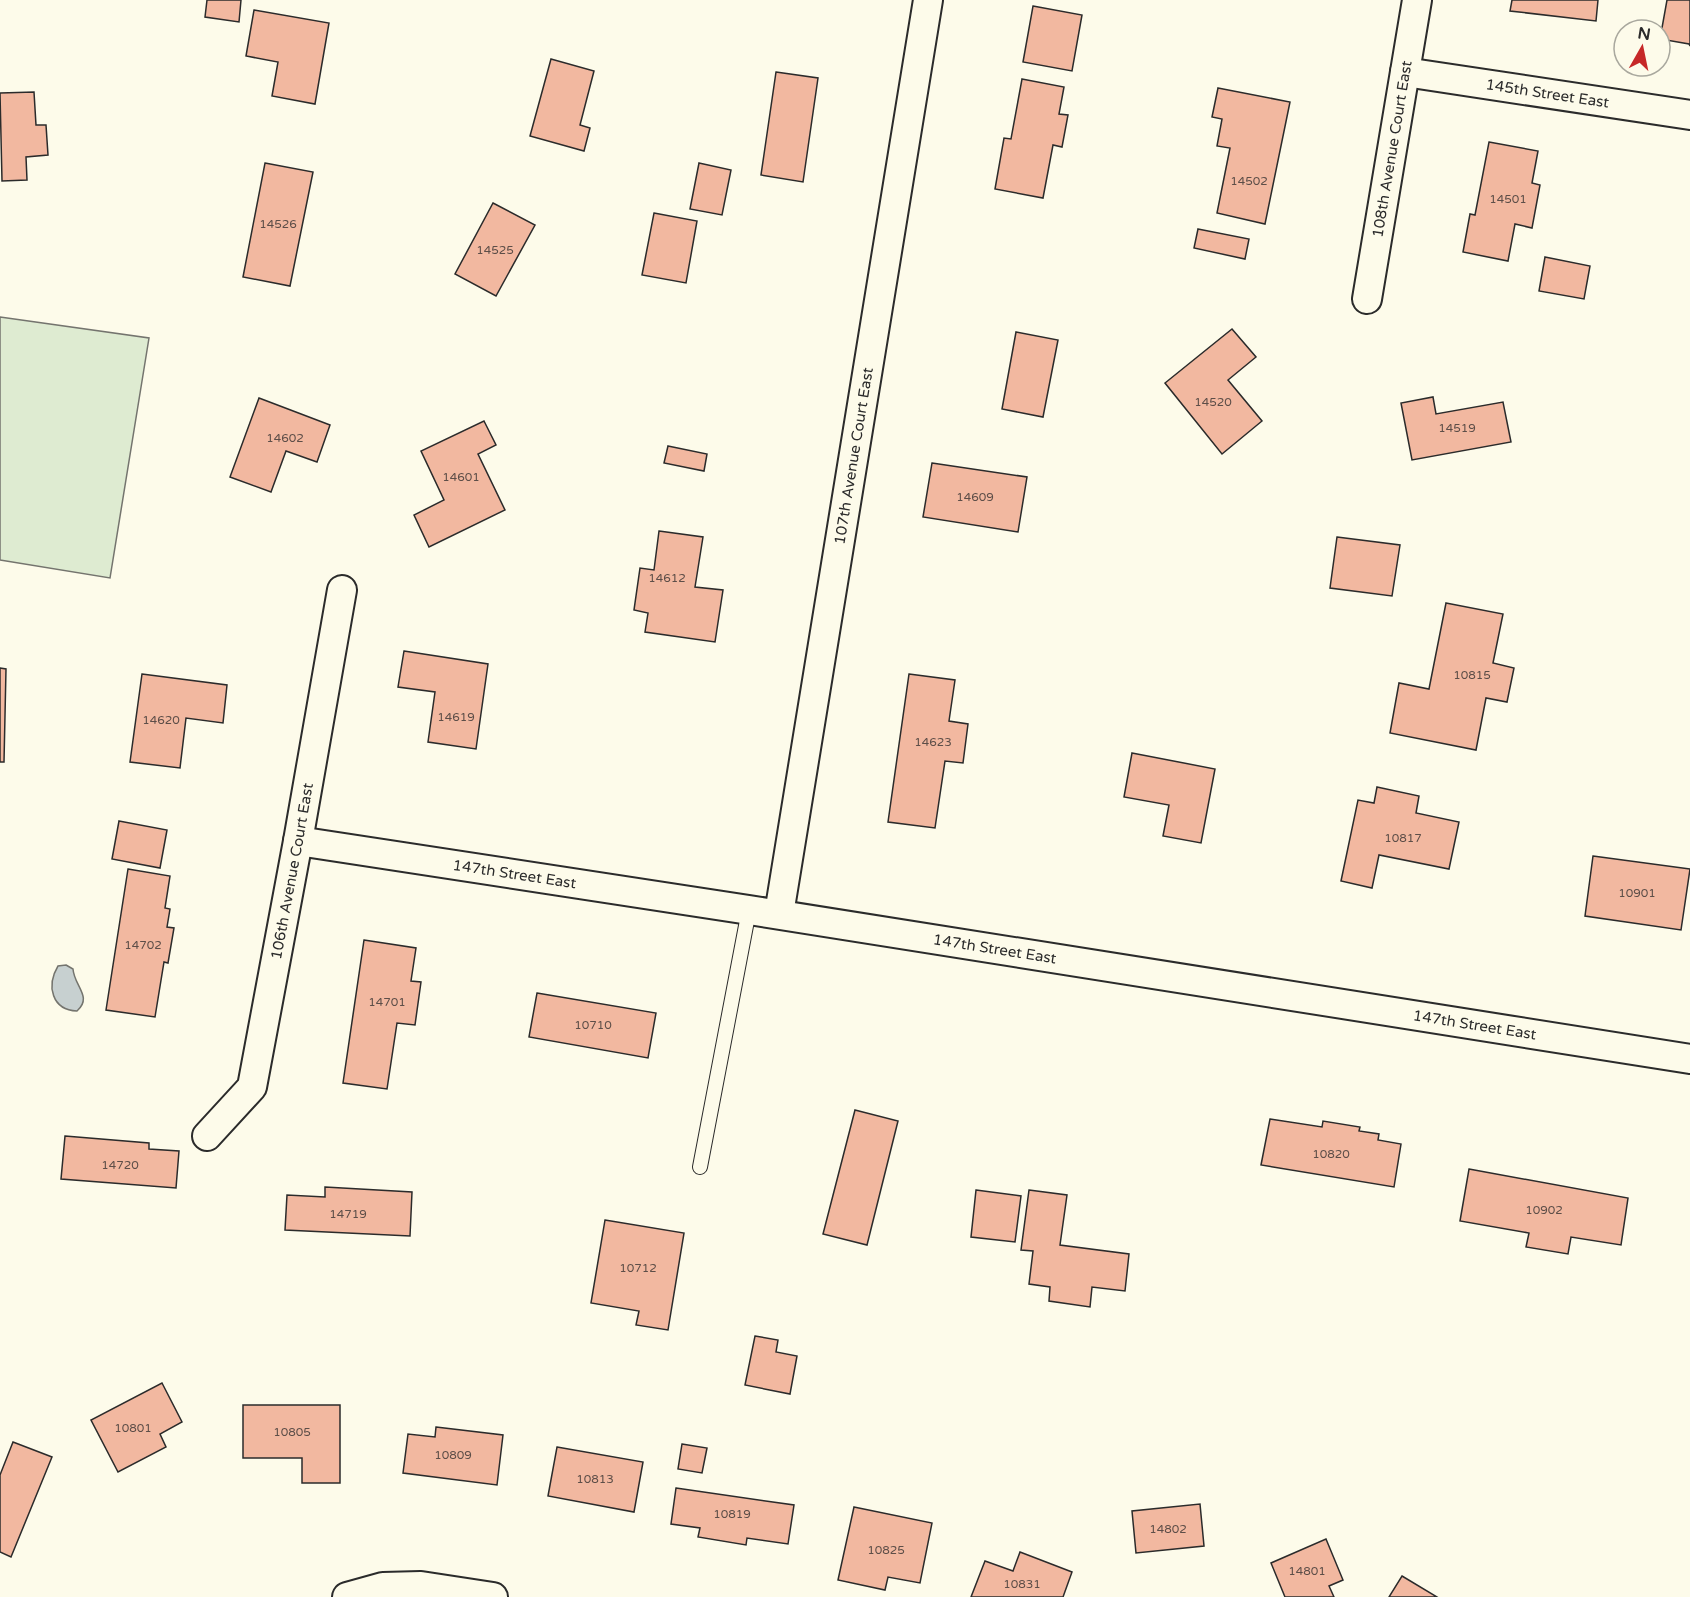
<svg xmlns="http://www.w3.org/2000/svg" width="1690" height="1597" font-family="'Varela Round',sans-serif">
<rect width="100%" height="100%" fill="#fdfbea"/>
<path fill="#deebd1" stroke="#74746e" stroke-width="1.5" d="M0 317 149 338 110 578 0 560Z"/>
<path fill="#c7d0d0" stroke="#74746e" stroke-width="1.5" d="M66 965 73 969C74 986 93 997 77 1011 52 1010 46 986 58 966Z"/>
<g fill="#f2b8a0" stroke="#2b2b2b" stroke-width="1.5">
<path d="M207 0H241L239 22 205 17Z"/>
<path d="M1512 0H1598L1596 21 1510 11Z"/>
<path d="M1667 0H1690V46L1689 44 1660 39Z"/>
<path d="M1033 6 1082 15 1072 71 1023 62Z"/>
<path d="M254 10 329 23 315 104 272 96 278 62 246 56Z"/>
<path d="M551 59 594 71 580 125 590 128 584 151 530 136Z"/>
<path d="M776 72 818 78 803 182 761 175Z"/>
<path d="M1022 79 1064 87 1059 114 1068 115 1062 147 1053 145 1043 198 995 189 1004 138 1011 139Z"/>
<path d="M1218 88 1290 102 1265 224 1217 213 1230 148 1217 146 1222 119 1212 117Z"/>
<path d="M34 92 36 125H46L48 155 26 157 27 180 2 181 0 93Z"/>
<path d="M1489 142 1538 151 1532 183 1540 185 1532 228 1515 224 1508 261 1463 252 1470 214 1475 215Z"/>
<path d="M265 163 313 172 290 286 243 277Z"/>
<path d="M699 163 731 170 722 215 690 209Z"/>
<path d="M493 203 535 225 496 296 455 274Z"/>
<path d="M654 213 697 221 686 283 642 275Z"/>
<path d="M1198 229 1249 239 1245 259 1194 248Z"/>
<path d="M1545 257 1590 266 1584 299 1539 291Z"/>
<path d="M1232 329 1256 357 1228 380 1262 421 1222 454 1165 383Z"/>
<path d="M1016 332 1058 340 1043 417 1002 409Z"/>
<path d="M1433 397 1436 414 1503 402 1511 442 1412 460 1401 403Z"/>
<path d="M259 398 330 425 317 462 286 451 271 492 230 477Z"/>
<path d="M484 421 496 445 478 454 505 510 429 547 414 515 444 500 421 451Z"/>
<path d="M668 446 707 454 704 471 664 463Z"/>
<path d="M932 463 1027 477 1018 532 923 517Z"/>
<path d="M659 531 703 537 695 587 723 590 715 642 645 632 648 613 634 610 640 568 654 570Z"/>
<path d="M1337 537 1400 545 1392 596 1330 588Z"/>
<path d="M1446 603 1503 614 1493 663 1514 668 1507 702 1486 698 1476 750 1390 733 1399 683 1429 689Z"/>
<path d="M404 651 488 664 476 749 428 742 435 692 398 687Z"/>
<path d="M0 668 6 669 4 762H0Z"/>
<path d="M142 674 227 685 223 723 186 718 180 768 130 762Z"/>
<path d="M909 674 955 680 949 721 968 724 963 763 945 761 935 828 888 822Z"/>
<path d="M1132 753 1215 769 1201 843 1163 836 1169 805 1124 797Z"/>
<path d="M1377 787 1419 796 1416 813 1459 822 1449 869 1379 855 1372 888 1341 881 1358 800 1374 803Z"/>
<path d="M119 821 167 830 160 868 112 859Z"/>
<path d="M1593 856 1690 869 1681 930 1585 916Z"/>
<path d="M128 869 170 876 165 908 170 909 167 927 174 928 168 963 164 962 155 1017 106 1010Z"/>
<path d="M364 940 416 948 411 981 421 982 415 1025 397 1023 387 1089 343 1083Z"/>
<path d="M537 993 656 1013 648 1058 529 1037Z"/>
<path d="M855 1110 898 1121 867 1245 823 1234Z"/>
<path d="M1270 1119 1322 1127 1323 1121 1360 1127 1359 1131 1379 1134 1378 1140 1401 1144 1394 1187 1261 1165Z"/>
<path d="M65 1136 149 1143V1149L179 1151 176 1188 61 1179Z"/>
<path d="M1469 1169 1628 1198 1621 1245 1571 1237 1568 1254 1526 1247 1529 1233 1460 1221Z"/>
<path d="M325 1187 412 1192 410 1236 285 1230 287 1195 325 1197Z"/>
<path d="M976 1190 1021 1196 1015 1242 971 1237Z"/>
<path d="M1029 1190 1067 1195 1060 1245 1129 1254 1125 1291 1092 1287 1090 1307 1049 1301 1050 1287 1029 1284 1033 1251 1021 1250Z"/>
<path d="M605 1220 684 1233 668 1330 636 1325 639 1311 591 1303Z"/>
<path d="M755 1336 778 1340 776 1352 797 1356 790 1394 745 1385Z"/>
<path d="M162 1383 182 1422 160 1434 166 1447 118 1472 91 1420Z"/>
<path d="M243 1405H340V1483H302V1458H243Z"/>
<path d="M436 1427 503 1435 497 1485 403 1473 408 1434 435 1437Z"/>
<path d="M13 1442 52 1457 11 1557 0 1552V1475Z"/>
<path d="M682 1444 707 1448 702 1473 678 1469Z"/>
<path d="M557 1447 643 1462 634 1512 548 1496Z"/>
<path d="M676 1488 794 1505 788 1544 747 1538 746 1545 698 1537 700 1528 671 1524Z"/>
<path d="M1200 1504 1204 1546 1136 1553 1132 1511Z"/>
<path d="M854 1507 932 1523 920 1583 888 1577 885 1590 838 1580Z"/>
<path d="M1326 1539 1343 1580 1329 1586 1334 1597H1285L1271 1563Z"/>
<path d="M1020 1552 1072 1572 1063 1597H971L985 1561 1013 1571Z"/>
<path d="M1402 1576 1437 1597H1389Z"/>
</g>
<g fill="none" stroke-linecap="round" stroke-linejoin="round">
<g stroke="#2b2b2b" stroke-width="16">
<path id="lane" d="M700 1167 749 910"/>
</g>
<g stroke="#2b2b2b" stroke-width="32">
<g id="street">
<path id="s1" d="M1405 72 1690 115"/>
<path id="s2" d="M1367 299 1417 0"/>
<path id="s3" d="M298 841 749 910 1690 1059"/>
<path id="s4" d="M779 914 928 0"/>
<path id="s5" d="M207 1136 252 1087 298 841 342 590"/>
<path d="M347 1597 383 1587 421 1586 493 1597"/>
</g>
</g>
<use href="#lane" stroke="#fdfbea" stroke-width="14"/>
<use href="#street" stroke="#fdfbea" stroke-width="28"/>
</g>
<g text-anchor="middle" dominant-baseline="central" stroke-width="4.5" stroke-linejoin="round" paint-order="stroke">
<g font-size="12" fill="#5d4e48">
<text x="1249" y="181">14502</text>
<text x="1508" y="199">14501</text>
<text x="278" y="224">14526</text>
<text x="495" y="250">14525</text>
<text x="1213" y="402">14520</text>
<text x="1457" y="428">14519</text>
<text x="285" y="438">14602</text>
<text x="461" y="477">14601</text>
<text x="975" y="497">14609</text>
<text x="667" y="578">14612</text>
<text x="1472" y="675">10815</text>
<text x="456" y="717">14619</text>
<text x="161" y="720">14620</text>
<text x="933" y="742">14623</text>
<text x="1403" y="838">10817</text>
<text x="1637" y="893">10901</text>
<text x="143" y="945">14702</text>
<text x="387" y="1002">14701</text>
<text x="593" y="1025">10710</text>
<text x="1331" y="1154">10820</text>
<text x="120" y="1165">14720</text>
<text x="1544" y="1210">10902</text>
<text x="348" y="1214">14719</text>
<text x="638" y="1268">10712</text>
<text x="133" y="1428">10801</text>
<text x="292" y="1432">10805</text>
<text x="453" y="1455">10809</text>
<text x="595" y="1479">10813</text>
<text x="732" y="1514">10819</text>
<text x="1168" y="1529">14802</text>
<text x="886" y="1550">10825</text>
<text x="1307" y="1571">14801</text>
<text x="1022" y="1584">10831</text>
</g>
<g font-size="15" fill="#2b2b2b" stroke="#fdfbea">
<text stroke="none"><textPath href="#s1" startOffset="144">145th Street East</textPath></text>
<text stroke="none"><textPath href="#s2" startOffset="152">108th Avenue Court East</textPath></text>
<text stroke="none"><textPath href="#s4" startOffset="464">107th Avenue Court East</textPath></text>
<text stroke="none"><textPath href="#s5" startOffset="286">106th Avenue Court East</textPath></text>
<text stroke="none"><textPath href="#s3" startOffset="219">147th Street East</textPath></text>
<text stroke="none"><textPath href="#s3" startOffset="705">147th Street East</textPath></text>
<text stroke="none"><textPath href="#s3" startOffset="1191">147th Street East</textPath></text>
</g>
</g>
<g transform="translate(1642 48) rotate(9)"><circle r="28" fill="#fdfbea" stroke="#a9a89e" stroke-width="1.5"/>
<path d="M0-4.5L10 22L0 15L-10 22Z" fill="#c62828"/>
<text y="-9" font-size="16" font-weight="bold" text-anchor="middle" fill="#2b2b2b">N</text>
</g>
</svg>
